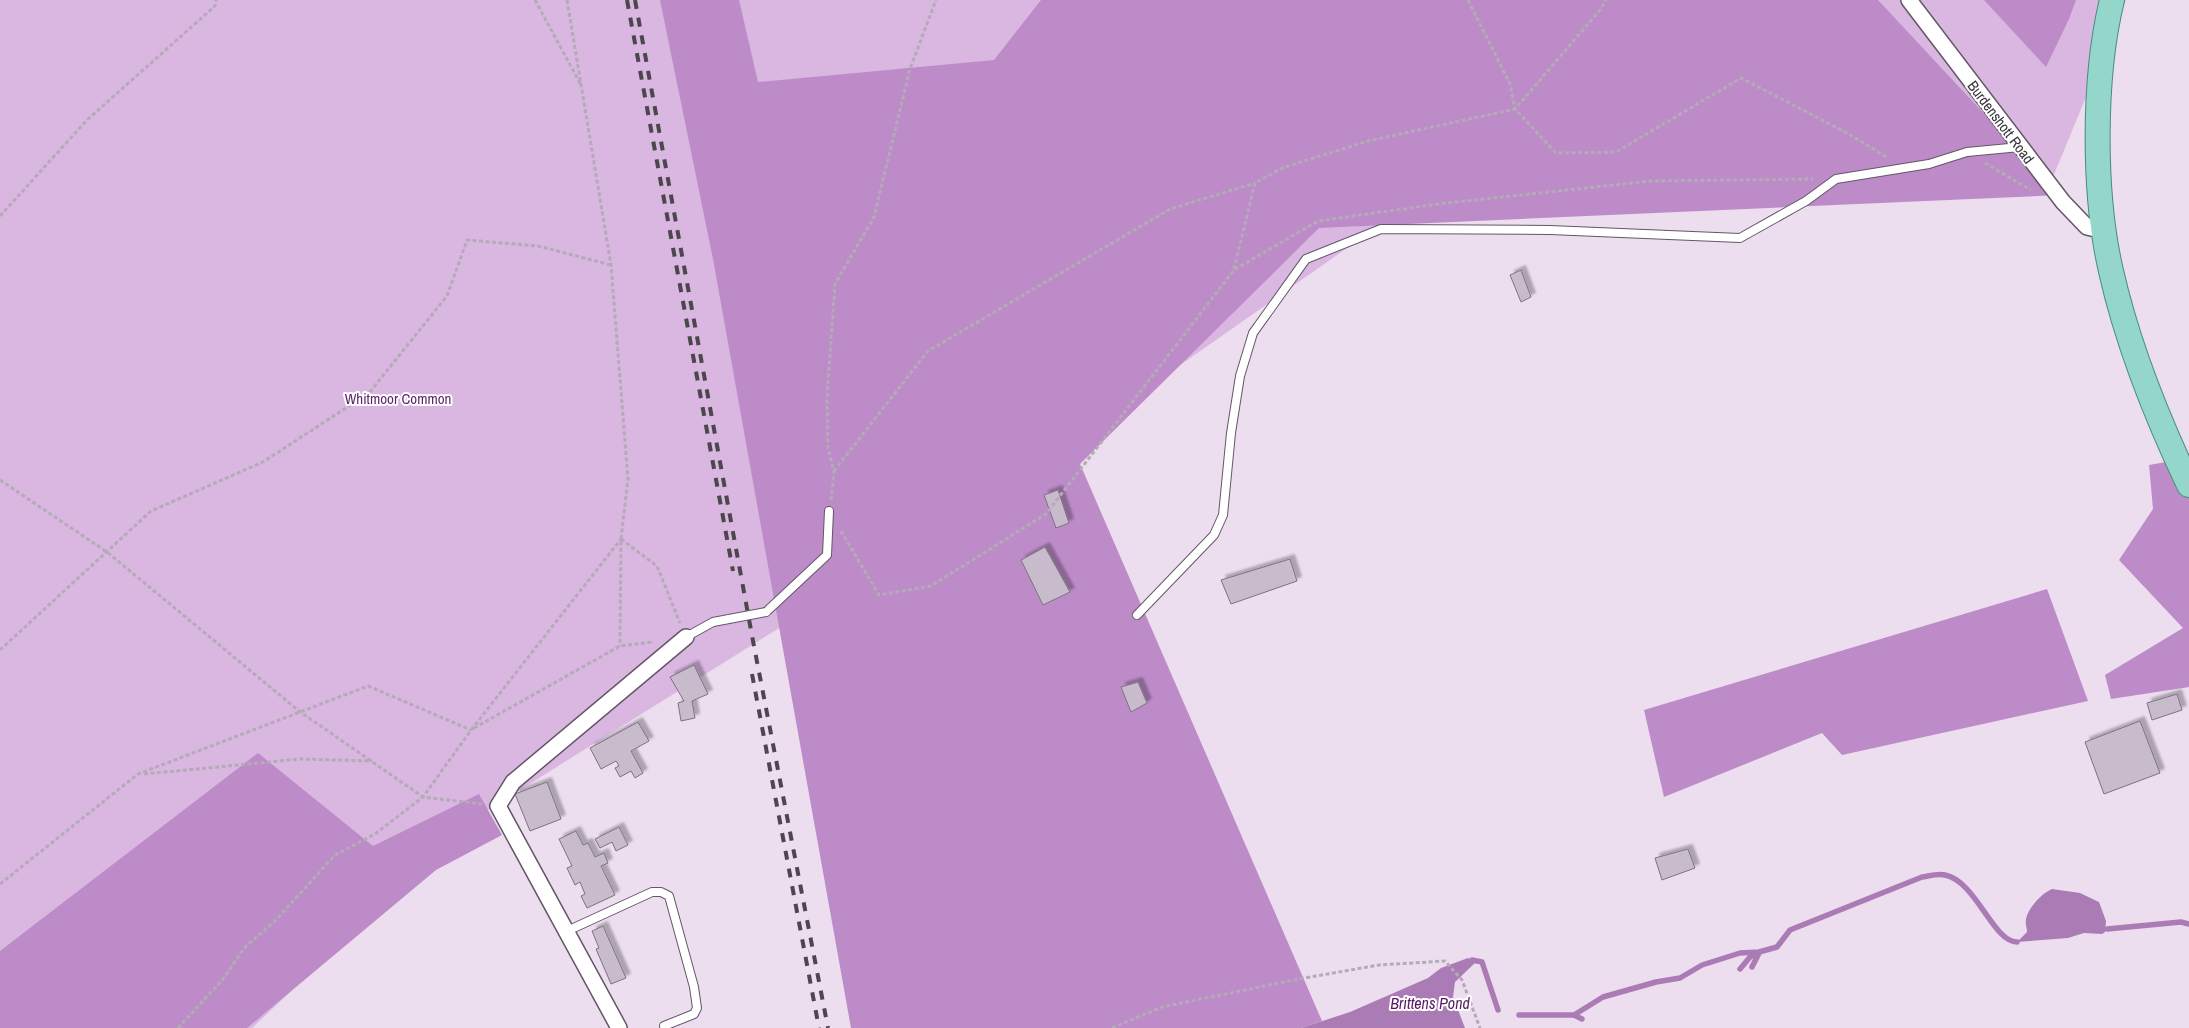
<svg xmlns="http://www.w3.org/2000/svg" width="2189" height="1028" font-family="'Archivo Narrow',sans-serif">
<defs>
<filter id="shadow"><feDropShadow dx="4.5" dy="-4.5" stdDeviation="1" flood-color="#0004"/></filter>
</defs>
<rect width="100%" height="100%" fill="#ecdeef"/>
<path fill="#d9b7e1" d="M0 0H2126L2053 177 1387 220 1019 478 475 818 252 1028H0Z"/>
<g fill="#bc8bc8">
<path d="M660 0H739L758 82 994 60 1041 0H1878L2060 195 1319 228 1080 464 1322 1021 1301 1028H851L713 259Z"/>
<path d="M1984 0H2076L2069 19 2046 67Z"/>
<path d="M2189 458V687L2111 699 2105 675 2183 628 2119 560 2153 509 2149 465Z"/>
<path d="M2047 589 2088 701 1842 755 1822 733 1664 797 1644 710Z"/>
<path d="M258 753 373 846 479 794 502 835 436 870 247 1028H0V951Z"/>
</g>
<g fill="#ab7bb6">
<path d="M2052 889 2080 893 2099 902 2106 921 2105 932 2102 934 2084 933 2068 938 2017 942 2027 932C2027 928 2025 924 2026 919 2028 908 2042 893 2052 889Z"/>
<path d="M1468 958 1476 962 1455 982 1453 997 1465 1028H1301L1350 1012 1428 978 1441 968Z"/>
</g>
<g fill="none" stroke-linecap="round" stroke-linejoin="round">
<g stroke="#ab7bb6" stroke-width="5.5">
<path d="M2107 929 2181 922 2189 924"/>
<path d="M1472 960 1482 962 1498 1010"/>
<path d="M1752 967 1759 953"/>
<path d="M1740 969 1750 957 1757 953"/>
<path d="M1519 1015H1574L1582 1019"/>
<path d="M1574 1015 1603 997 1656 982 1680 978 1702 965 1740 953 1759 952 1777 947 1790 930 1922 877C1929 876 1938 873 1945 875 1976 881 1993 942 2017 942"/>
</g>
</g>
<g fill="#c8bbcb" stroke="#7e7181" filter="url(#shadow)">
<path d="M1521 270 1531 297 1521 302 1510 275Z"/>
<path d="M1058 490 1069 523 1056 528 1044 495Z"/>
<path d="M1045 547 1070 592 1043 605 1021 560Z"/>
<path d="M1290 559 1297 581 1231 604 1221 580Z"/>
<path d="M694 665 708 694 692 701 695 718 681 721 678 703 684 701 670 677Z"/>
<path d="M1138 682 1147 703 1131 712 1121 687Z"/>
<path d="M2177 694 2182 710 2152 720 2147 703Z"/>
<path d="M2140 721 2160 773 2104 794 2085 742Z"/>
<path d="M638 722 649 741 631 751 643 773 635 778 631 771 620 777 615 768 619 766 616 761 601 769 590 748Z"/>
<path d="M547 782 561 819 530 831 515 794Z"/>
<path d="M619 827 628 845 616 851 612 842 600 848 595 839Z"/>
<path d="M576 831 583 845 588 843 595 857 604 853 608 863 601 866 615 895 587 908 581 896 585 894 580 882 575 885 567 868 572 866 559 839Z"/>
<path d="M1688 849 1695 868 1662 880 1655 858Z"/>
<path d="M603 926 626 978 611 984 596 949 599 948 592 931Z"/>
</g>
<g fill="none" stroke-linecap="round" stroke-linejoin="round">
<g stroke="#635766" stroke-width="10">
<g id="service">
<path d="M766 612 827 555 829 511"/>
<path d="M1137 615 1214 535 1223 515 1231 433 1240 376 1253 333 1306 259 1381 229 1550 230 1740 238 1806 201 1836 179 1929 164 1967 152 2020 147"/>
<path d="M686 637 713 622 729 619"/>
<path d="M567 931 652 892H661L669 896 694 987 697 1008 694 1014 664 1026"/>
</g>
</g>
<g stroke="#635766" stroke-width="18">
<g id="minor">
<path d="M1909 0 2063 202 2087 227 2104 231"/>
<path d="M619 1028 498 806 513 782 686 637"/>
</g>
</g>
<g stroke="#468c81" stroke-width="26">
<path id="primary" d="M2112 0C2093 78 2093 193 2111 271 2127 342 2158 420 2189 485"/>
</g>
<g stroke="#b5aab8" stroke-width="3" stroke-dasharray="4 2.5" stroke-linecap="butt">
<path d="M535 0 581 85"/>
<path d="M567 0 611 265 628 479 621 539 620 646"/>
<path d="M1468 0 1510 84 1515 109 1556 153 1616 152 1741 78 1849 134 1888 158"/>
<path d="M1985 163 2031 190"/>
<path d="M0 216 87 120 215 6 216 0"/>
<path d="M1234 269 1255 183 1282 168 1368 141 1515 109 1600 10 1606 0"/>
<path d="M834 471 928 351 1170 209 1255 183"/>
<path d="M0 480 107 552 299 711 423 797 483 804"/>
<path d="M831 500 834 472 828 448 827 397 835 284 874 217 910 69 936 0"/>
<path d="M841 531 879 595 931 586 1046 514 1234 270 1318 221 1438 204 1650 181 1813 179"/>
<path d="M621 539 657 566 680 623"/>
<path d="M0 650 151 511 263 462 369 393 447 296 467 240 538 246 611 265"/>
<path d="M474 728 620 646 654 642"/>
<path d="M144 774 300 759 372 761"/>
<path d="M0 884 138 774 368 686 471 730"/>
<path d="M178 1028 223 979 245 947 274 922 335 855 375 834 423 797 471 730 621 539"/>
<path d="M1112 1028 1162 1007 1299 979 1379 965 1445 961 1462 980 1480 1028"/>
</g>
<use href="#service" stroke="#fff" stroke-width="8"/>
<use href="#minor" stroke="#fff" stroke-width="15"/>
<use href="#primary" stroke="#94d6ca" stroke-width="24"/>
<g stroke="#4c464d" stroke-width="4" stroke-dasharray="9 9" stroke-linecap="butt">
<path d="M627 0 733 571"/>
<path d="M635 0 753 641 828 1028"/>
<path d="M752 674 819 1028"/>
</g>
<g stroke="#635766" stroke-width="10" stroke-linecap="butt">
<path id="service-bridge" d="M729 619 766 612"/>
</g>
<use href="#service-bridge" stroke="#fff" stroke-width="8"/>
</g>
<g text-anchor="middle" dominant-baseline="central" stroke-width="4" stroke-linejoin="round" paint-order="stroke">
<g font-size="15" fill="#3a353b" stroke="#fff">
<text transform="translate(2001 122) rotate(53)">Burdenshott Road</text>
</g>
<g font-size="15" fill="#5c1f69" stroke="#fff">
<text x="398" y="398">Whitmoor Common</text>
</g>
<g font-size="16" font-style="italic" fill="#551862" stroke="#fff">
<text x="1430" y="1003">Brittens Pond</text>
</g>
</g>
</svg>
